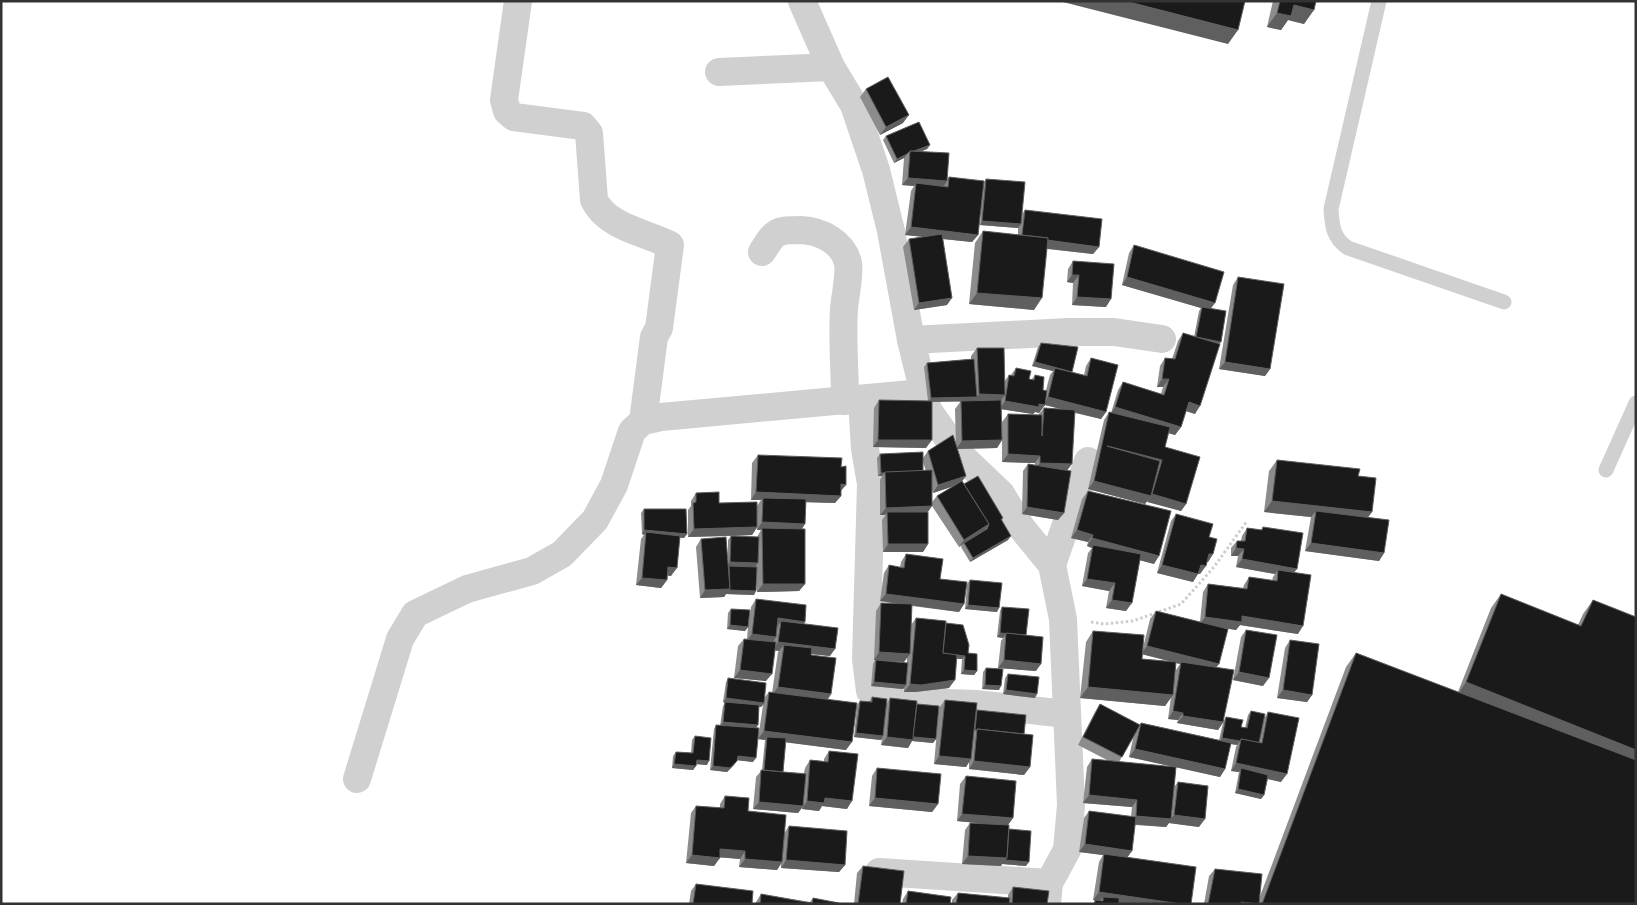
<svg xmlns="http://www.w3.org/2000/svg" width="1637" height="905" font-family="Figtree,sans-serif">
<rect width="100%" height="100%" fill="#fff"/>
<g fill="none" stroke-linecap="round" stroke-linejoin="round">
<path stroke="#cdcdcd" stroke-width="3" stroke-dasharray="2.5 2.5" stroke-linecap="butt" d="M1091 622 1104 624 1133 621 1181 604 1214 567 1247 521"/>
<g stroke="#d0d0d0" stroke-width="15">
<path d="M1379 1 1331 209C1332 226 1333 238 1348 248L1504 302"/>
<path d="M1606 470 1636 403"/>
</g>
<g stroke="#d0d0d0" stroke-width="28">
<path d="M518 1 504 100 507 111 514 117 583 126 589 133 594 200C608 228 645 232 670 245L659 328 654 337 643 421"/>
<path d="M802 1 831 67 854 105 876 170 891 231 911 340 928 410 959 454 1001 494 1021 527 1052 565 1063 619 1071 805 1067 850 1049 883 1047 904"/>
<path d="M719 72 831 67"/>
<path d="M762 252C775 231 776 230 801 230 821 231 843 242 848 263 850 276 845 295 844 309 842 339 845 371 845 401"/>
<path d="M911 340 1068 332H1114L1162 339"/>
<path d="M862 400 865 449 871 484 866 659 870 691 947 703 976 704 1066 714"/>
<path d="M1052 565 1088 461"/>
<path d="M357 779 400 639 415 614 467 589 532 571 562 554 595 520 614 485 632 431 643 421 661 417 922 393"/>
<path d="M879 872 1049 883"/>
</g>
</g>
<g fill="#8c8c8c" fill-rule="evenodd">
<path d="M1273 1H1316L1304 24 1288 20 1281 30 1267 27Z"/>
<path d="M866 89 903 123 880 135 860 97Z"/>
<path d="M886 136 930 145 927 149 920 152 947 180 949 177 984 182 986 179 1022 214 1025 210 1099 247 1093 254 1047 249 1034 310 969 304 975 243 983 231 1018 235V228L980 225 982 192 978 235 972 242 943 239 947 305 914 310 903 247 909 239 925 237 905 235 911 191 914 186 902 185 904 158 894 163 883 140Z"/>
<path d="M1134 245 1211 308 1219 344 1195 414 1186 411 1181 427 1175 435 1168 433 1165 447 1186 504 1181 511 1147 501 1145 504 1088 489 1104 420 1109 412 1111 413 1118 390 1123 382 1161 394 1163 387H1157L1160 366 1165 358 1172 359 1178 341 1183 333 1194 337 1199 311 1201 308 1122 285 1129 253Z"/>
<path d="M1073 261 1106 307 1072 305 1073 283 1067 282 1068 269Z"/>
<path d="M1238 277 1270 369 1265 376 1219 369 1233 285Z"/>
<path d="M1041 343 1071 372 1084 375 1086 366 1091 358 1106 412 1101 419 1075 413 1067 471 1064 513 1058 520 1022 514 1023 471 1028 464 1035 465V463L1002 462V422L1008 414 1038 415 1044 408 1061 409 1045 405 1039 413 1035 412 1033 414 1001 409 1002 440 997 448 957 449 966 476 962 481 964 484 1003 518 1002 520 1008 540 970 562 961 547 962 545 959 547 932 506 928 512V544L923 552H883L882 520 885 515H880V480L882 476H878L877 458 880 454 923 458 928 451 956 447 955 409 961 401H974L932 402 926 448 873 447 874 408 879 400 928 401 924 367 927 363 971 359V356L977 348 1004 382 1009 375H1011L1016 368 1029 379H1032L1035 375 1043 390H1046L1050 375 1053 371 1032 366 1038 347ZM923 462 926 471H923ZM954 486 937 496 932 502V490L933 493Z"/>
<path d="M758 455 841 492V496L835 503 806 502 802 529 805 584 799 591 757 592V574L754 595 726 594 724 597 700 598 696 547 701 539 728 561V540L731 536 688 537V510L691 506V501L696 493 757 519V506L761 500H751L752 463ZM757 528V530H761L757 537 734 536 752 535Z"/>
<path d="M1277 460 1358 476 1368 517 1384 553 1379 561 1305 551 1311 517 1264 512 1269 471Z"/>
<path d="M1088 491 1154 564 1140 560 1126 611 1106 608 1109 591 1082 586 1088 553 1092 548 1087 546 1088 542 1071 538 1082 499Z"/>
<path d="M644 509 687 534 684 538 680 537 671 576 667 575V580L661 588 636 585 641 539 644 535 642 534 641 513Z"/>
<path d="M1176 514 1209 537 1213 554 1208 562H1207L1200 574 1198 573 1193 582 1157 573 1171 521Z"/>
<path d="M1263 527 1294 572 1298 634 1240 625 1236 630 1218 627 1216 667 1224 720 1226 717 1241 727 1245 728 1248 715 1251 711 1265 717 1268 712 1281 782 1268 779 1264 795 1261 799 1235 793 1239 772 1231 771 1236 747 1237 745 1231 744 1225 769 1220 777 1176 767 1174 787 1178 782 1199 827 1169 823 1166 827 1135 825 1127 857 1191 904H1093L1095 900 1100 901 1093 900 1099 862 1103 855 1079 852 1084 818 1089 811 1131 817 1132 807 1083 803 1087 767 1092 759 1109 761 1078 745 1095 712 1100 704 1139 725 1141 723 1219 740 1223 723 1218 730 1177 723 1178 720 1168 719 1171 697 1165 706 1080 698 1086 642 1093 631 1143 648 1150 619 1156 611 1200 622 1203 592 1208 584 1243 588 1244 585 1249 577 1272 581 1273 577 1275 574 1236 567 1238 556H1231V548L1237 541H1241L1242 536 1247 528 1261 530ZM1142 654 1171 661 1142 659ZM1176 663 1180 664 1176 670 1175 677ZM1134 734 1129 757 1174 767 1119 762Z"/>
<path d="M906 554 940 579 964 604 959 612 912 606 911 625 916 618 946 623 968 653 977 671 974 675 961 674 962 659H957L949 688 915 692H904V688L903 689 871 686 873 664 875 660H874L876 611 881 603 897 604 880 601 884 573 889 565 900 567 901 562ZM907 657V663L890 661 904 662Z"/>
<path d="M970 580 997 612 965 609 967 584Z"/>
<path d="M1501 594 1578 625 1583 614 1593 600 1636 904H1204L1209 876 1215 869 1259 899 1346 667 1356 653 1458 692 1491 608Z"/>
<path d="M756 599 805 622 803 624 830 656 811 654 831 694 828 699 846 750 786 742 783 772 804 773 805 768 810 760 824 761V759L829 751 847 809 822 806 819 811 802 809V808L798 813 753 809 756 777 762 770 765 740 758 739 763 705 761 707H759L758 725 756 728 753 762 737 760 734 765 727 772 710 770 714 729 716 725 720 726 723 706 725 703 723 702 726 682 728 678 764 698 769 692 772 693 778 652 779 651 775 650 766 681 734 678 738 646 744 639H747L748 627 745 631 727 629 728 613 731 609 748 626 751 607Z"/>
<path d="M1002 607 1026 635 1036 671 998 668 1001 641 1003 638 997 637 1000 611Z"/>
<path d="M1246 630 1263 686 1233 680 1241 637Z"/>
<path d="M1290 640 1312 695 1307 702 1277 698 1285 648Z"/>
<path d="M986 668 999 690 982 689 983 672Z"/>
<path d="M1008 674 1035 698 1003 694 1005 678Z"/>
<path d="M872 697 887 703 890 698 917 704 936 739 933 743 912 741 908 748 881 745 882 738 881 740 854 737 857 705 860 701 869 702Z"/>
<path d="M945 700 976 712 977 710 1024 734 1030 767 1024 775 969 769V762L966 767 934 764 939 708Z"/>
<path d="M695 736 707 765 696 764V766L693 770 672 768 673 756 676 752 691 753 692 740Z"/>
<path d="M877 768 938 804 932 812 869 806 872 776Z"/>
<path d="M966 776 1013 818 1008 825 1009 829 1026 866 1002 864 1001 866 962 864 965 830 970 823H976L957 821 960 784Z"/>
<path d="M725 796 748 811 785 832 789 826 845 865 839 872 781 868V864L777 870 739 867 740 859 720 857 714 866 686 863 691 813 696 806 720 808V804Z"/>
<path d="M863 866 900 904H854L857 873Z"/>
<path d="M696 884 752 904H689L691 891Z"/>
<path d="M1013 887 1047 904H952V900L958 893 1008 898V895Z"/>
<path d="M908 891 950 904H902L903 899Z"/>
<path d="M761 894 810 902 813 898 839 904H756V902Z"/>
</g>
<g fill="#5f5f5f">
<path d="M1059 1H1125L1238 30 1228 44Z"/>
<path d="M1294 5 1314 10 1304 24 1288 20 1281 30 1267 27 1277 13Z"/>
<path d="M909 115 903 123 880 135 886 127Z"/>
<path d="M930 145 927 149 909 156V153Z"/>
<path d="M907 154 904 158 894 163 897 159Z"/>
<path d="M908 178 947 181 942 189 916 183 914 186 902 185Z"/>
<path d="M982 221 1021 224 1018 228 980 225Z"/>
<path d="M911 227 978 235 972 242 905 235Z"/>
<path d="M1022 237 1099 247 1093 254 1016 245Z"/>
<path d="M1072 275H1079L1073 283 1067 282Z"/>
<path d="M1127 277 1215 303 1209 311 1202 307 1201 308 1122 285Z"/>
<path d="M977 293 1042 298 1034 310 969 304Z"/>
<path d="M1077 297 1111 299 1106 307 1072 305Z"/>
<path d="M952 298 947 305 914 310 919 303Z"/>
<path d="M1196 337 1221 342 1218 346Z"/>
<path d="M1035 362 1072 372 1055 368 1053 371 1032 366Z"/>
<path d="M1225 362 1270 369 1265 376 1219 369Z"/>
<path d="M1162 379H1169L1163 387H1157Z"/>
<path d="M979 394 1005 395 999 403 974 401Z"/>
<path d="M977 397 974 401 928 402 931 398Z"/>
<path d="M1048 397 1106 412 1101 419 1045 405 1039 413 1035 412 1033 414 1000 409 1005 401 1043 405Z"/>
<path d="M1189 402 1200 406 1195 414 1183 410Z"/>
<path d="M1115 407 1181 427 1175 435 1110 415Z"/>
<path d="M878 440H932L926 448 873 447Z"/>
<path d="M1002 440 997 448 956 449 962 441Z"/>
<path d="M1107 446 1162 460 1157 467Z"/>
<path d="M1008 454 1040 456 1035 463 1002 462Z"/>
<path d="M1040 463 1072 464 1066 472 1034 470Z"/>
<path d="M885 472 882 476H878L881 473Z"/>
<path d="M966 476 960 484 933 493 938 485Z"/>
<path d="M1094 481 1151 496 1145 504 1088 489Z"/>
<path d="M841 484 846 485 840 492Z"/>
<path d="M756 492 841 496 835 503 763 501V498L761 500H751Z"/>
<path d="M1152 494 1186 504 1181 511 1147 502Z"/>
<path d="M1272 501 1372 512 1364 523 1316 511 1311 517 1264 512Z"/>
<path d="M932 506 927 513 887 512 885 515H880L886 508Z"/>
<path d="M1027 507 1064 513 1058 520 1022 514Z"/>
<path d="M762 522 805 524 800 532 762 528 761 530H757Z"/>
<path d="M989 524 984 532 964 543 962 545 959 547 964 540Z"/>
<path d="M757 527 752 535 688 537 694 529Z"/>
<path d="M644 530 687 534 684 538 646 535V532L644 535 642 534Z"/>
<path d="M1077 530 1093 535 1088 542 1071 538Z"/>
<path d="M1011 536 1008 540 970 562 973 558Z"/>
<path d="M1092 538 1159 556 1154 564 1093 548V545L1092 548 1087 546Z"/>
<path d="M1311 543 1384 553 1379 561 1305 551Z"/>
<path d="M888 544H928L923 552H883Z"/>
<path d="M1236 548 1244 549 1238 556H1231Z"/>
<path d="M1209 554H1213L1208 562 1204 561Z"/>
<path d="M1242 559 1297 569 1291 576 1278 570 1275 574 1236 567Z"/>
<path d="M730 562 758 563 755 567 727 566Z"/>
<path d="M1162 565 1198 574 1193 582 1157 573Z"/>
<path d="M1201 565 1206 566 1200 574 1195 573Z"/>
<path d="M668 567 677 568 671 576 662 575Z"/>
<path d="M642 578 667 580 661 588 636 585Z"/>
<path d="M1087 579 1115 583 1109 591 1082 586Z"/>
<path d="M763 584H805L799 591 757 592Z"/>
<path d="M730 589 756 591 754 595 726 594 724 597 700 598 705 590Z"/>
<path d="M886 594 964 604 959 612 880 601Z"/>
<path d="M1112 600 1132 603 1126 611 1106 608Z"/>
<path d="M968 605 999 608 997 612 965 609Z"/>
<path d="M1242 616 1303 626 1298 634 1240 625 1236 630 1200 624 1205 617Z"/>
<path d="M778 618 805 622 799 629 781 621 777 627Z"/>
<path d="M730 625 748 627 745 631 727 629Z"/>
<path d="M1000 633 1006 634 1003 638 997 637Z"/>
<path d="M752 634 776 637 771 645 746 642Z"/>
<path d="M778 642 835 649 830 656 783 651 784 645 779 651 773 650Z"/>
<path d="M1147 646 1219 664 1213 672 1181 662 1180 664 1141 654Z"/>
<path d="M879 652 910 654 904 662 874 660Z"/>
<path d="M942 653 965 656 962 659 939 657Z"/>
<path d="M1004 660 1041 664 1036 671 998 668Z"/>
<path d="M740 670 772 674 766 681 734 678Z"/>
<path d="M964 670 977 671 974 675 961 674Z"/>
<path d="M1239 672 1269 678 1263 686 1233 680Z"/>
<path d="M955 680 949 688 915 692H904L910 684Z"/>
<path d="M874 682 906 685 903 689 871 686Z"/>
<path d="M1466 682 1636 750V768L1456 697Z"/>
<path d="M985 685 1001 686 999 690 982 689Z"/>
<path d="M778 687 831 694 826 702 772 695Z"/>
<path d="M1088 687 1173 695 1165 706 1080 698Z"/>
<path d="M1006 690 1037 694 1035 698 1003 694Z"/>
<path d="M1283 690 1312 695 1307 702 1277 698Z"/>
<path d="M726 698 764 703 761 707 723 702Z"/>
<path d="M1173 711 1183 713 1178 720 1168 719Z"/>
<path d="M1183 716 1223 722 1218 730 1177 723Z"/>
<path d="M723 722 758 725 755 729 720 726Z"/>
<path d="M764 731 852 742 846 750 767 740V737L765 740 758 739Z"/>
<path d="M856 733 883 736 881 740 854 737Z"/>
<path d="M887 737H912L936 739 933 743 912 741 908 748 881 745Z"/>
<path d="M1222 738 1240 741 1237 745 1219 742Z"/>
<path d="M1135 749 1225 769 1220 777 1129 757Z"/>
<path d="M738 756 756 758 753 762 735 760Z"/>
<path d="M939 756 971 759 966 767 934 764Z"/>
<path d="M697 760 709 761 707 765 694 764Z"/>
<path d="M737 761 734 765 727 772 710 770 713 766Z"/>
<path d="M974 761 1030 767 1024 775 969 769Z"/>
<path d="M1236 763 1287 774 1281 782 1241 773V768L1239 772 1231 771Z"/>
<path d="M674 764 696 766 693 770 672 768Z"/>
<path d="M1238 789 1264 795 1261 799 1235 793Z"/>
<path d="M1089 795 1137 800 1132 807 1083 803Z"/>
<path d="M825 798 852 801 847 809 822 806 819 811 802 809 807 801Z"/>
<path d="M875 798 938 804 932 812 869 806Z"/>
<path d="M759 802 803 806 798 813 753 809Z"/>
<path d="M962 814 1013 818 1007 826 957 821Z"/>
<path d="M1174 815 1205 819 1199 827 1169 823 1166 827 1130 824 1136 816 1171 819Z"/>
<path d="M1085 844 1132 851 1127 858 1104 854 1103 855 1079 852Z"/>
<path d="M720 849 745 851 740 859 715 857Z"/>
<path d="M692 855 720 858 714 866 686 863Z"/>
<path d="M968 856 1007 858 1029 862 1026 866 1002 864 1001 866 962 864Z"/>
<path d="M745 859 782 862 777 870 739 867Z"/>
<path d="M786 860 845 865 839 872 781 868Z"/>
<path d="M1099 892 1181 904H1120L1103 901V897L1100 901 1093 900Z"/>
<path d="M1241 902 1259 904H1239Z"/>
</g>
<g fill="#1a1a1a" stroke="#5f5f5f">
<path d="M1125 1H1245L1238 30Z"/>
<path d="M1280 1H1316L1314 10 1294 5 1291 16 1277 13Z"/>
<path d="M888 77 909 115 886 127 866 89Z"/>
<path d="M919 122 930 145 914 151H910L907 154 897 159 886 136Z"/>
<path d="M910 151 949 153 947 181 908 178Z"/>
<path d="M949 177 984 181 978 235 911 227 916 183 948 187Z"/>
<path d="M986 179 1025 182 1021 224 982 221Z"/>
<path d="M1025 210 1102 219 1099 247 1047 240 1048 238 1022 235Z"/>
<path d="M983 231 1048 238 1042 298 977 293Z"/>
<path d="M942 234 952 298 919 303 909 239Z"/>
<path d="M1134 245 1224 272 1215 303 1127 277Z"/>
<path d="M1073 261 1114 264 1111 299 1077 297 1079 275H1072Z"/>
<path d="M1238 277 1284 284 1270 369 1225 362Z"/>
<path d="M1202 307 1226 311 1221 342 1196 337Z"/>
<path d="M1183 333 1220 344 1200 406 1189 402 1181 427 1115 407 1123 382 1164 395 1169 379H1162L1165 358 1175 359Z"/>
<path d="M1041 343 1078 347 1072 372 1035 362Z"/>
<path d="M977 348H1004L1005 395 979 394Z"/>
<path d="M1091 358 1118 365 1106 412 1048 397 1055 368 1087 376Z"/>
<path d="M974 359 977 397 931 398 927 363Z"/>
<path d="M1016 368 1031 371 1029 379 1034 380 1035 375 1044 377 1043 390 1047 391 1045 405 1039 404V407L1005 401 1009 375 1014 376Z"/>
<path d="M879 400 932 401V440H878Z"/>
<path d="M1001 400 1002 440 962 441 961 401Z"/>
<path d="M1044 408 1075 410 1072 464 1040 463V456L1008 454V414L1042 415V436Z"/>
<path d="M1109 412 1170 427 1165 447 1200 457 1186 504 1152 494 1162 460 1107 446 1160 461 1151 496 1094 481Z"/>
<path d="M953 435 966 476 938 485 928 451Z"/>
<path d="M923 452V471L881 473 880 454Z"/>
<path d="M758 455 842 458 841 467 846 466V485L841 484V496L756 492Z"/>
<path d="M1277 460 1360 469 1358 476 1376 478 1372 512 1272 501Z"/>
<path d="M1028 464 1071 471 1064 513 1027 507Z"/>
<path d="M932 470V506L886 508 885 472Z"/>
<path d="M978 476 1003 518 1001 519 1011 536 973 558 964 543 987 529 989 524 964 484Z"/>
<path d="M962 481 989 524 964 540 937 496Z"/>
<path d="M1088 491 1171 511 1159 556 1092 538 1093 535 1077 530Z"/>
<path d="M719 492V503L757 502V527L694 529 693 503 696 502V493Z"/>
<path d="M763 498 806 499 805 524 762 522Z"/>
<path d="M644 509H686L687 534 644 530Z"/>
<path d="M1316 511 1389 520 1384 553 1311 543Z"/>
<path d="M887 512H928V544H888Z"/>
<path d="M1176 514 1213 524 1209 537 1217 539 1213 554H1209L1206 566 1201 565 1198 574 1162 565Z"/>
<path d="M1263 527 1303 533 1297 569 1242 559 1244 549 1236 548 1237 541H1245L1247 528 1262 530Z"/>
<path d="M762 528 805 529V584H763Z"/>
<path d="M646 532 680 536 677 568 668 567 667 580 642 578Z"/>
<path d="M731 536 759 537 758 563 730 562Z"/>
<path d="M726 537 730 589 705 590 701 539Z"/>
<path d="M1093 545 1141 554 1132 603 1112 600 1115 583 1087 579Z"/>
<path d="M906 554 943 559 940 579 967 582 964 604 886 594 889 565 904 568Z"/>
<path d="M729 566 757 567 756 591 729 590 730 589Z"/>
<path d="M1278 570 1311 575 1303 626 1242 616V622L1205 617 1208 584 1247 589 1249 577 1277 581Z"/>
<path d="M970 580 1002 583 999 608 968 605Z"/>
<path d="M1501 594 1581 626 1593 600 1636 617V750L1466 682Z"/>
<path d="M756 599 806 605 805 622 778 618 776 637 752 634Z"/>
<path d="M881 603 912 604 910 654 879 652Z"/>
<path d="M1002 607 1029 609 1026 635 1000 633Z"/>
<path d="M731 609 750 610 748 627 730 625Z"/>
<path d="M1156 611 1228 629 1219 664 1147 646Z"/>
<path d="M916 618 946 621 943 653 957 654 955 680 921 685 910 684Z"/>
<path d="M781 621 838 628 835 649 778 642Z"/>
<path d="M946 623 963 625 969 645 968 653 977 654V671L964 670 965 656 943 653Z"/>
<path d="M1246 630 1277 635 1269 678 1239 672Z"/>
<path d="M1093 631 1144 635 1142 659 1176 662 1173 695 1088 687Z"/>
<path d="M1006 633 1043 637 1041 664 1004 660Z"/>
<path d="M744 639 776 642 772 674 740 670Z"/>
<path d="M1290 640 1319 644 1312 695 1283 690Z"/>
<path d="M784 645 812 648 811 655 836 658 831 694 778 687Z"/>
<path d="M1356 653 1636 760V904H1262Z"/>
<path d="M876 660 908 663 906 685 874 682Z"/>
<path d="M1181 662 1234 670 1223 722 1183 716V713L1173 711Z"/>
<path d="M986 668 1003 669 1001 686 985 685Z"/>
<path d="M1008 674 1039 677 1037 694 1006 690Z"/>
<path d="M728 678 766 683 764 703 726 698Z"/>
<path d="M769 692 857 703 852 742 764 731Z"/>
<path d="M872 697 887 699 883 736 856 733 860 701 872 702Z"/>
<path d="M890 698 917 701 913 740 887 737Z"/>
<path d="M945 700 977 703 971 759 939 756Z"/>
<path d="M725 702 759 705 758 725 723 722Z"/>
<path d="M917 704 939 706 936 739 913 737Z"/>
<path d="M1100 704 1140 725 1122 757 1083 737Z"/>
<path d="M977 710 1026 715 1024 734 977 729V730H975Z"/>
<path d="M1251 711 1265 714 1259 743 1241 739 1240 741 1222 738 1226 717 1243 720 1241 727 1247 728Z"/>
<path d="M1268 712 1299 718 1287 774 1236 763 1241 739 1262 743Z"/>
<path d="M1141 723 1231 743 1225 769 1135 749Z"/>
<path d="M716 725 759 728 756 758 738 756 737 761 730 768 713 766Z"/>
<path d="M977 729 1033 735 1030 767 974 761Z"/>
<path d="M695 736 711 738 709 761 697 760 696 766 674 764 676 752 693 753Z"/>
<path d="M767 737 786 738 783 772 764 770Z"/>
<path d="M829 751 858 754 852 801 825 798 824 803 807 801 810 760 828 762Z"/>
<path d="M1092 759 1176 767 1171 819 1136 816 1137 800 1089 795Z"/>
<path d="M877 768 941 774 938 804 875 798Z"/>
<path d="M1241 768 1268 775 1264 795 1238 789Z"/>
<path d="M761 770 806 774 803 806 759 802Z"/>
<path d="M966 776 1016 781 1013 818 962 814Z"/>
<path d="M1178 782 1208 786 1205 819 1174 815Z"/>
<path d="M725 796 749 798 748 811 786 815 782 862 745 859V851L720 849V858L692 855 696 806 724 808Z"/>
<path d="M1089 811 1136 817 1132 851 1085 844Z"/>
<path d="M970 823 1009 825 1007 858 968 856Z"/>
<path d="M789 826 847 831 845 865 786 860Z"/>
<path d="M1009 829 1031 831 1029 862 1005 860 1007 858Z"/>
<path d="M1104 854 1196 867 1191 904H1181L1099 892Z"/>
<path d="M863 866 904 871 900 904H858Z"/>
<path d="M1215 869 1262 874 1259 904 1241 902V904H1208Z"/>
<path d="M696 884 753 891 752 904H693Z"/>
<path d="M1013 887 1049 891 1047 904H1012Z"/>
<path d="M908 891 951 897 950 904H906Z"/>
<path d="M958 893 1010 898 1009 904H956Z"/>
<path d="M761 894 811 903V904H760Z"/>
<path d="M1103 897 1119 898V904H1095V900L1103 901Z"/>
<path d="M813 898 839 903V904H812Z"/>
</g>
<rect width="1637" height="905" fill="none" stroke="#333333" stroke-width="5"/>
</svg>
